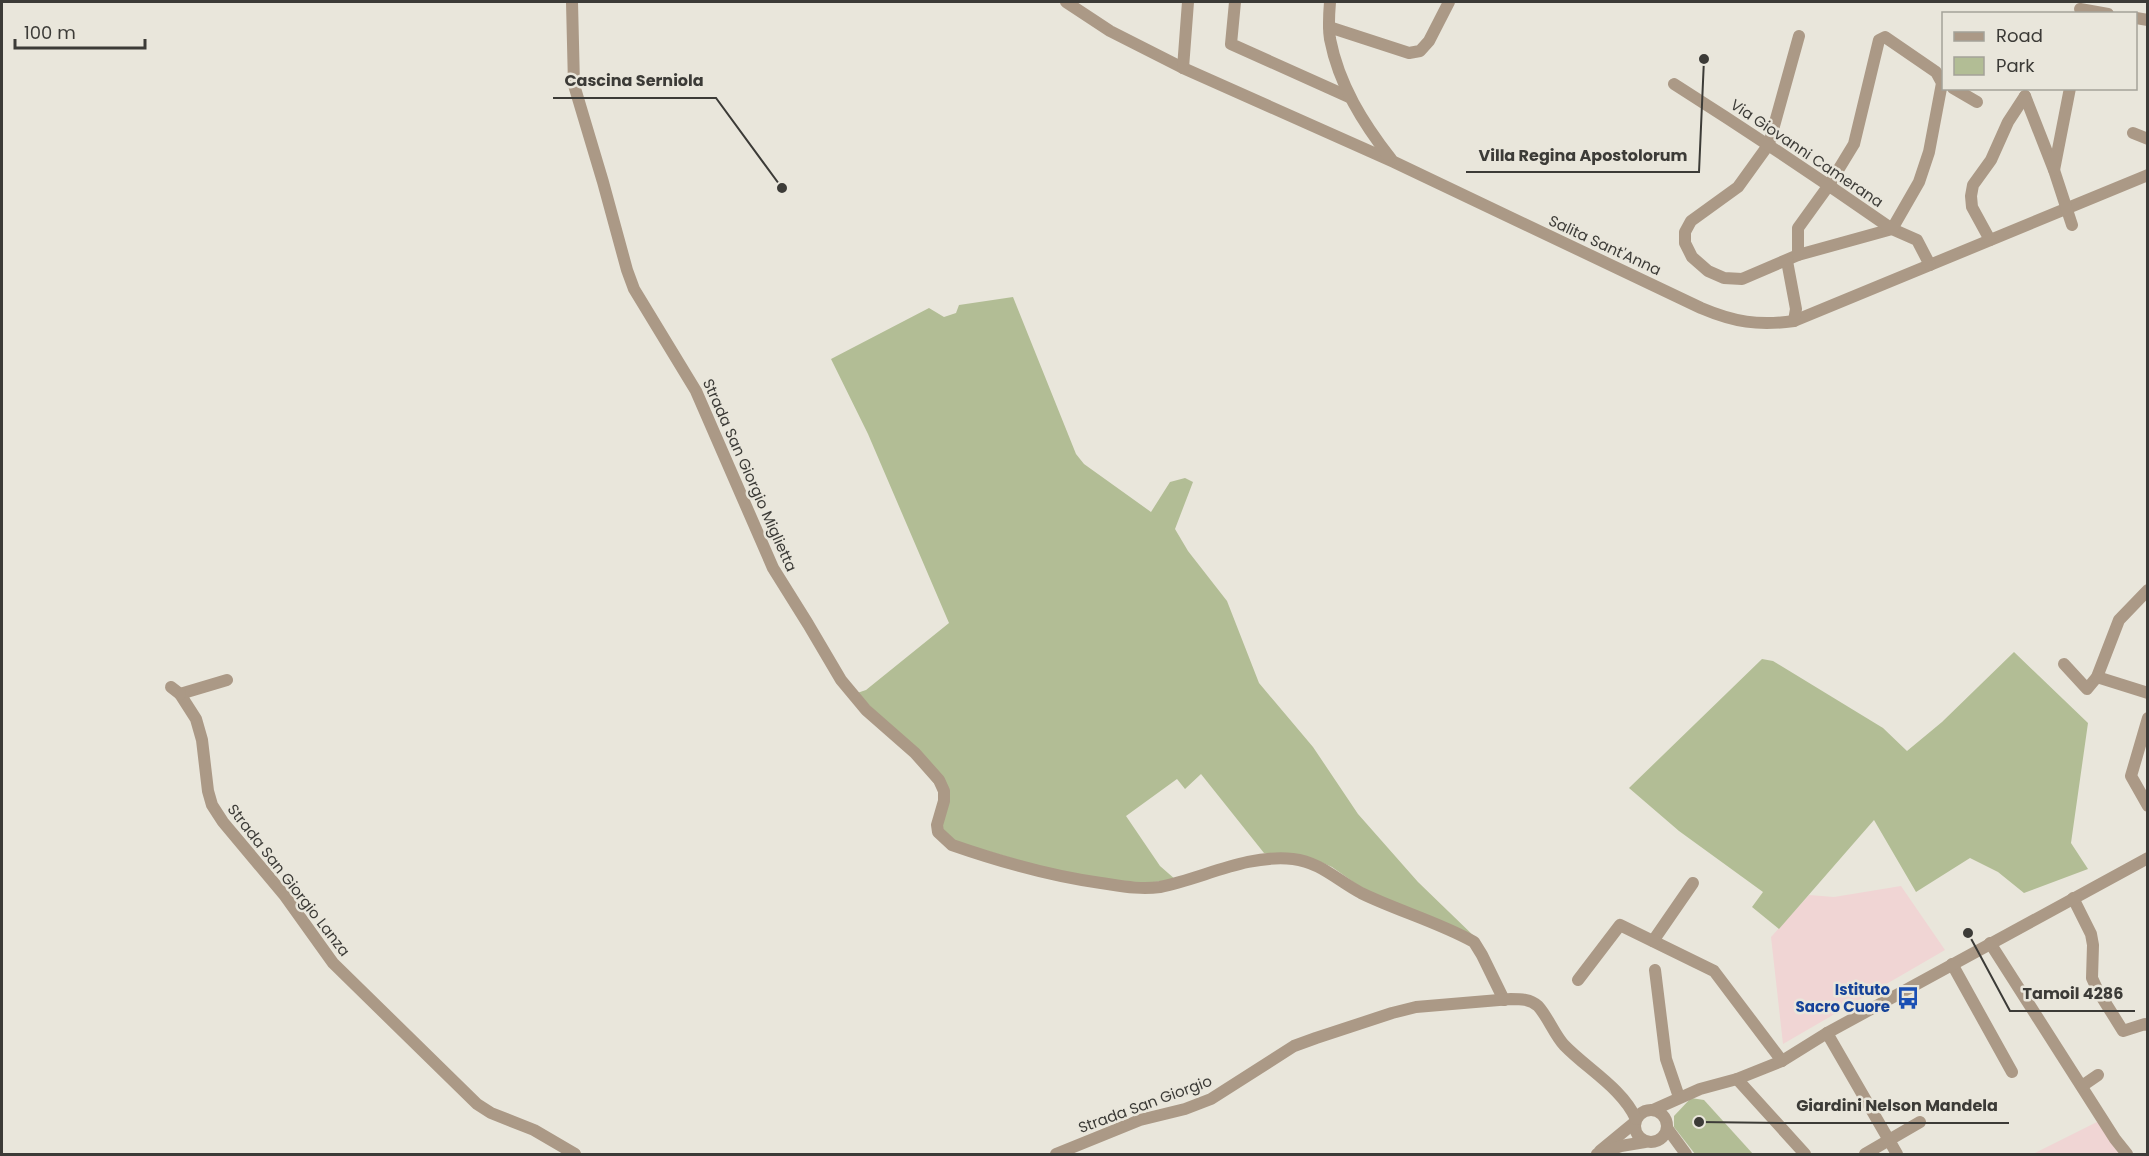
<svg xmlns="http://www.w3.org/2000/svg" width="2149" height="1156" font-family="Poppins,sans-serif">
<rect width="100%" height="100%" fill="#e9e6db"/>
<g fill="#f0d5d4">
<path d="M1901 886 1945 950 1783 1044 1771 937 1809 895 1834 897Z"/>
<path d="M2099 1121 2122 1154H2033Z"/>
</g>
<g fill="#b2bd95">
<path d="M1013 297 1076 454 1084 464 1151 512 1170 482 1185 478 1193 482 1175 529 1188 551 1227 601 1259 683 1313 747 1358 814 1418 882 1479 941 1362 888 1332 867 1316 860 1297 855 1264 853 1201 774 1185 789 1177 779 1126 816 1160 866 1176 880 1131 884 1048 869 954 841 941 829 948 800 871 707 857 693 866 690 949 623 868 434 831 359 929 308 944 317 956 313 959 305Z"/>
<path d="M2014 652 2088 723 2071 843 2088 869 2024 893 1998 872 1970 858 1916 892 1874 820 1779 929 1752 907 1763 892 1679 831 1629 788 1762 659 1773 661 1883 728 1907 751 1942 722Z"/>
<path d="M1691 1098 1704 1100 1753 1154H1695L1674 1127V1116Z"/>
</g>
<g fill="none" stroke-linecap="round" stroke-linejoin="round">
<g stroke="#ab9986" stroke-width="12">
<path d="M572 2 574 85 603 182 627 270 634 289 696 391 773 568 808 624 841 680 866 710 915 753 939 780 944 791V801L937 825 938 832 952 845C1001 862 1050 876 1101 883 1121 886 1140 890 1160 887 1204 878 1247 854 1293 859 1320 862 1338 881 1361 893 1398 911 1438 922 1474 942L1482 955 1504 1000"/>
<path d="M1066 2 1110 31 1183 68 1394 162 1701 308C1734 322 1758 326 1794 321L2148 175"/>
<path d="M1235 2 1231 44 1349 97"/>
<path d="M1330 2C1329 14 1328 27 1330 39 1339 85 1363 123 1391 159"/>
<path d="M2080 9 2108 14"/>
<path d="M2136 18 2148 20"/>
<path d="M1329 27 1409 53 1420 51 1429 41 1449 2"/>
<path d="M1799 36 1769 144 1738 187 1691 221 1685 232V243L1692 257 1708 271 1724 278 1742 279 1798 255 1892 229 1917 240 1930 265"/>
<path d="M1183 68 1188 2"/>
<path d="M1674 84C1748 131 1820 179 1892 229L1919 182 1929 152 1942 83 1936 72 1885 37 1879 40 1854 144 1829 185 1798 228V255"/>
<path d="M1953 88 1977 102"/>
<path d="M2025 96 2054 170 2072 225"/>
<path d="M2133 133 2148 139"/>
<path d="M2054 170 2070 88"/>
<path d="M1990 240 1972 207 1971 196 1973 185 1991 160 2008 122 2025 96"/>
<path d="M1787 261 1796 309 1794 321"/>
<path d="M2064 664 2087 689 2097 677 2119 620 2148 590"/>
<path d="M2097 677 2148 693"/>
<path d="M227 680 180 694 196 719 202 740 208 791 212 805 223 822 285 896 333 963 477 1104 491 1113 534 1130 575 1154"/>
<path d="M171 687 180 694"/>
<path d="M2148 718 2131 776 2148 806"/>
<path d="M2073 898 2091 934 2093 945 2092 978 2098 991 2123 1031 2145 1024 2148 1025"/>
<path d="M1653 941 1693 883"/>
<path d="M1990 943 2115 1139 2127 1154"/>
<path d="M1952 964 2012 1072"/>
<path d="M1655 970 1666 1059 1679 1097"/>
<path d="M1578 980 1620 925 1714 971 1782 1061"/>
<path d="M1827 1033 1897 1154"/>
<path d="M1737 1079 1805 1154"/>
<path d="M2082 1086 2098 1075"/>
<circle cx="1651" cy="1126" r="16"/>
<path d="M1653 1110 1700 1089 1737 1079 1782 1061 1827 1033 2148 858"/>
<path d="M1667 1128 1686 1154"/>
<path d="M1600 1151 1634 1123"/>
<path d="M1056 1154 1140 1120 1185 1109 1211 1099 1294 1046 1316 1038 1392 1013 1416 1007 1511 999C1521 999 1530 999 1538 1006 1548 1017 1554 1034 1564 1045 1587 1069 1622 1088 1636 1119"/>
<path d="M1597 1154 1621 1146 1645 1142"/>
<path d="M1865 1154 1920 1122"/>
</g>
</g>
<defs>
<g id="bus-bare" transform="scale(1.8)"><path d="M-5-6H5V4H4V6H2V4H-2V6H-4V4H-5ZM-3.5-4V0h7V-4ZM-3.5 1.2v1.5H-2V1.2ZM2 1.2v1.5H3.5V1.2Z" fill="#1a4fb4" stroke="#e9e6db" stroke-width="2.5" paint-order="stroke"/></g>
</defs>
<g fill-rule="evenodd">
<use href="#bus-bare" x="1908" y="998"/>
</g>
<g text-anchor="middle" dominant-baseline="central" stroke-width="5" stroke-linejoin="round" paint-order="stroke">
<g font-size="15" fill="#3c3b37" stroke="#e9e6db">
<text transform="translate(1807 153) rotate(34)">Via Giovanni Camerana</text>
<text transform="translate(1605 245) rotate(25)">Salita Sant'Anna</text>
<text transform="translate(750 475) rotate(66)">Strada San Giorgio Miglietta</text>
<text transform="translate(289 880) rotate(52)">Strada San Giorgio Lanza</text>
<text transform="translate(1145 1104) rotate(-20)">Strada San Giorgio</text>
</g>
<g font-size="15" font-weight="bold" fill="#164399" stroke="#e9e6db" text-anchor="end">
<text x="1890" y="989">Istituto<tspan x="1890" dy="17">Sacro Cuore</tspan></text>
</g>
</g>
<path fill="none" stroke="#3c3b37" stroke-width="2" d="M782 188L716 98H553M1704 59L1699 172H1466M1968 933L2010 1011H2135M1699 1122L1784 1123H2009"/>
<g fill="#3c3b37" stroke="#e9e6db" stroke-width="2">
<circle cx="782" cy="188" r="6"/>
<circle cx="1704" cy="59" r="6"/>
<circle cx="1968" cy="933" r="6"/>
<circle cx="1699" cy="1122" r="6"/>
</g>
<g font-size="16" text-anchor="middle" font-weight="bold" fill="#3c3b37" stroke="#e9e6db" stroke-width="5" stroke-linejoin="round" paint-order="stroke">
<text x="634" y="86">Cascina Serniola</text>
<text x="1583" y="161">Villa Regina Apostolorum</text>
<text x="2073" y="999">Tamoil 4286</text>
<text x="1897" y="1111">Giardini Nelson Mandela</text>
</g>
<rect width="2149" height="1156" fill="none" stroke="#3c3b37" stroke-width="6"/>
<rect x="1942" y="12" width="195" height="78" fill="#e9e6db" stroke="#a4a299" stroke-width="1.5"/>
<rect x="1954" y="32" width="30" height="9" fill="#ab9986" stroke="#a4a299" stroke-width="1.5"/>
<text x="1996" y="42" font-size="18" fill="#3c3b37">Road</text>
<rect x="1954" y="57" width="30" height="18" fill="#b2bd95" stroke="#a4a299" stroke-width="1.5"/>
<text x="1996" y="72" font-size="18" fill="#3c3b37">Park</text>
<path d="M15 39v9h130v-9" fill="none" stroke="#3c3b37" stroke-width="3"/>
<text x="24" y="39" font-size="18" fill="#3c3b37" stroke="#e9e6db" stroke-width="4.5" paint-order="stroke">100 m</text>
</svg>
